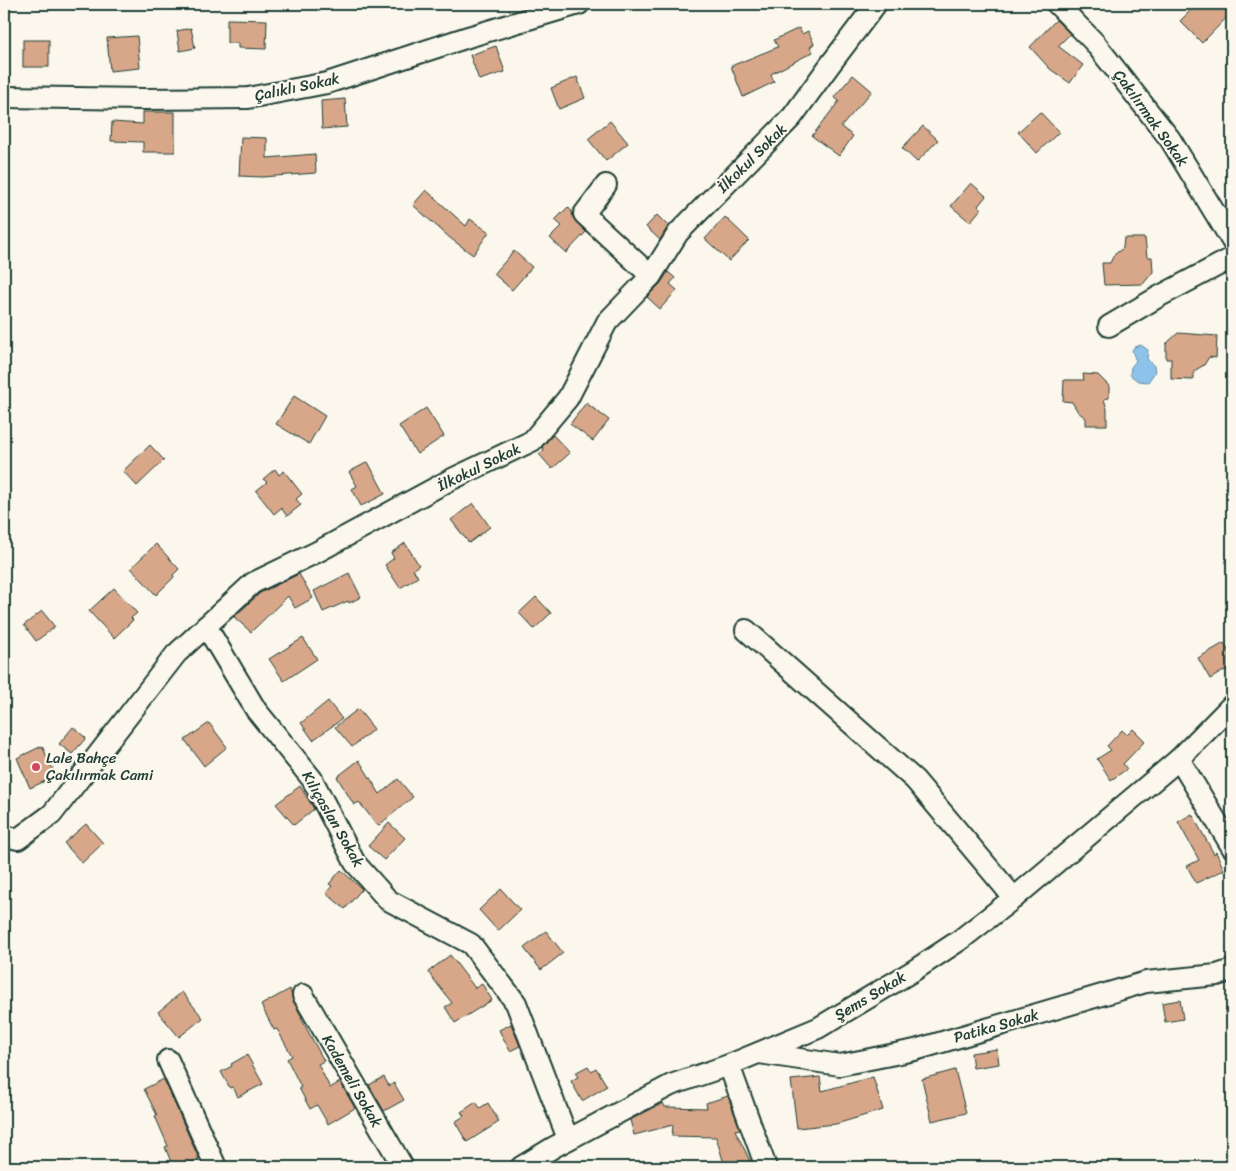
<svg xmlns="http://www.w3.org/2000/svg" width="1236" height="1171" font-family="Sriracha,sans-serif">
<rect width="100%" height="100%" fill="#fbf7ec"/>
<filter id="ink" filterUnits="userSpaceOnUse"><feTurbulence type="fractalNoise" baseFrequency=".02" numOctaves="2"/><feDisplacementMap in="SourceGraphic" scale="10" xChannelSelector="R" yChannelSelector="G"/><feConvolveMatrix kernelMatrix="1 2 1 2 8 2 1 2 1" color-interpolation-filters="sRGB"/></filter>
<g filter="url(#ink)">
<path fill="#8dc3eb" stroke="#618da2" d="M1141 345 1148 350 1147 359 1154 366 1155 372 1148 382 1138 381 1130 375 1131 367 1136 361 1132 351 1134 347Z"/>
<g fill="#d8a78a" stroke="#1f3d34">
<path d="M1197 4H1224L1232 12 1202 43 1180 21Z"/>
<path d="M227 19 267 20 266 49 238 48V43H227Z"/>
<path d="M1056 20 1070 34 1058 46 1083 65 1070 83 1050 69 1030 47Z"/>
<path d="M191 28 195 48 180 51 177 31Z"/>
<path d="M799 28 802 34 808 31 814 44 810 47 813 52 771 74 774 82 743 97 731 66 778 47 774 40Z"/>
<path d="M137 36 140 68 110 71 107 38Z"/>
<rect x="23" y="40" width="26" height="27"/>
<path d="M496 46 505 72 479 80 470 55Z"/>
<path d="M853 75 872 91 841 127 853 136 839 156 812 136 839 101 834 97Z"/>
<path d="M577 77 585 98 559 109 551 88Z"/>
<path d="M345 99 347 127 322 129 321 101Z"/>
<path d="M143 112H175V152H143V142L111 141 112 122 143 124Z"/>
<path d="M1040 112 1059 132 1037 153 1018 132Z"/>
<path d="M610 121 628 143 606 161 588 139Z"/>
<path d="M923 126 938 140 917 162 902 148Z"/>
<path d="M241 137 267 138V158L315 154 316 173 262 177 239 176Z"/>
<path d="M971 183 986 196 978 206 981 209 970 222 951 206Z"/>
<path d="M426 190 466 226 470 219 489 232 473 255 450 238 413 205Z"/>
<path d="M568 207 572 212 573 217 576 222 586 232 566 253 550 238 562 226 555 220Z"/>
<path d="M657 215 668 226 660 240 646 227Z"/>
<path d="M725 217 749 240 729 261 705 239Z"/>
<path d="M1124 238H1145L1147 257H1152L1153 272 1143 284 1104 285 1102 263H1110L1114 255 1123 248Z"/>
<path d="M514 251 532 267 512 290 494 274Z"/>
<path d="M668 272 675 278 670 284 677 290 660 309 647 297 660 284Z"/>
<path d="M1178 333 1217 336 1216 358 1209 357 1204 365 1194 371 1193 380 1171 379V359H1166V344Z"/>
<path d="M1083 374 1098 375 1109 386V398L1104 399 1107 409V425H1086V418L1078 412 1072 402 1063 401 1064 380H1084Z"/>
<path d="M294 396 325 416 309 444 276 424Z"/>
<path d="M586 403 609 420 593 441 570 424Z"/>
<path d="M426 408 444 436 417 454 399 426Z"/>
<path d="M553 435 570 453 552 469 539 454 544 450 542 447Z"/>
<path d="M150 445 164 460 137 486 123 471Z"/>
<path d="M368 462 385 494 361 506 352 489 357 486 349 472Z"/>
<path d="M275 469 279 475 284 471 302 494 296 499 301 505 287 516 281 508 274 514 256 491 267 482 263 479Z"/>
<path d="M473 503 490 527 469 543 451 520Z"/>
<path d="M405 543 419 565 413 569 418 577 400 588 385 565 394 558 391 553Z"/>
<path d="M156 544 179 569 173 575 174 577 156 595 131 568Z"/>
<path d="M349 573 361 597 349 603 348 601 323 612 314 591Z"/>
<path d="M299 574 313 598 295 608 288 596 251 632 234 617 260 593Z"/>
<path d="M114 588 137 613 131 618 133 620 114 638 89 611Z"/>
<path d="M536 597 551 613 534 629 519 613Z"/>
<path d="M42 611 55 627 36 641 24 625Z"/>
<path d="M303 638 317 659 284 681 269 659Z"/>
<path d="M1224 643 1232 657V666L1210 679 1198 658Z"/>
<path d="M328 701 342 719 313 740 301 723Z"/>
<path d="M358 709 374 729 352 747 335 727Z"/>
<path d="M209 723 227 747 204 766 185 740Z"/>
<path d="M73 727 86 738 72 754 59 744Z"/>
<path d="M1133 729 1145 741 1123 764 1127 769 1111 780 1097 759 1111 750 1107 746 1122 730 1127 735Z"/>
<path d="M42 746 56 776 30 788 17 758Z"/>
<path d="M359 760 380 794 398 779 413 797 378 826 359 802 354 805 337 777Z"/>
<path d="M300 786 314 809 294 825 276 804Z"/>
<path d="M1192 814 1214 854 1216 852 1224 870 1196 883 1187 866 1199 860 1178 822Z"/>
<path d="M389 823 405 838 384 860 368 846Z"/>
<path d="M86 824 103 843 82 863 64 843Z"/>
<path d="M341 870 362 889 345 909 326 893 332 886 329 884Z"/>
<path d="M501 889 520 910 498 931 479 910Z"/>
<path d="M546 931 563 953 541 970 524 948Z"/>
<path d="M450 955 475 988 482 984 492 1000 455 1023 445 1007 452 1003 428 972Z"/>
<path d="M290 989 293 1001 302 1017 301 1018 324 1061 318 1064 330 1088 340 1082 355 1108 328 1124 317 1105 310 1109 299 1088 301 1087 287 1059 292 1056 277 1029 274 1030 261 1005Z"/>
<path d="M182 992 203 1018 179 1037 158 1012Z"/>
<path d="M1180 1000 1183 1019 1165 1022 1162 1003Z"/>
<path d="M511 1024 520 1046 510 1051 499 1030Z"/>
<path d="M997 1049 999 1064 973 1068 971 1053Z"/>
<path d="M247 1055 263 1084 238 1097 233 1087 230 1088 221 1072 232 1066 231 1064Z"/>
<path d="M588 1066 591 1071 596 1068 607 1086 582 1101 571 1081 578 1077 575 1073Z"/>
<path d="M955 1070 966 1113 932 1121 922 1079Z"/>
<path d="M384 1077 389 1086 394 1083 404 1100 384 1111 369 1085Z"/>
<path d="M820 1077 822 1091 873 1077 883 1110 836 1124 797 1128 791 1080Z"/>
<path d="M164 1079 199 1159 180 1167H173L165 1147 168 1146 155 1116 157 1115 144 1089Z"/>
<path d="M728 1096 740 1129 735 1130 753 1167H725L716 1137 672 1136 673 1125 634 1135 630 1120 663 1103 665 1107 707 1108 706 1103Z"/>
<path d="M476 1102 480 1108 488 1103 499 1122 467 1142 455 1122 464 1116 461 1112Z"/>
</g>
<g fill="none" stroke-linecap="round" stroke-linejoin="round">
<g stroke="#1f3d34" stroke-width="24">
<g id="minor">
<path d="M1057 4 1094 42 1170 139 1232 241"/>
<path d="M4 97 145 99 248 98 327 83 468 37 579 4"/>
<path d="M606 185 584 214 651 276"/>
<path d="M1109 326 1158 297 1232 258"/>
<path d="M206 626 256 710 312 779 355 863 388 900 471 944 516 1003 568 1139"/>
<path d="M746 630 915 780 1014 898"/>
<path d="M1179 759 1232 847"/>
<path d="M4 836 18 839 52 814 176 654 253 583 317 552 450 480 532 441 568 398 607 322 651 276 678 233 792 117 829 66 876 4"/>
<path d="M303 995 403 1167"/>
<path d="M759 1053 840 1065 915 1050 1146 982 1217 975 1232 970"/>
<path d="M168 1060 216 1167"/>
<path d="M729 1065 766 1167"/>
<path d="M521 1167 554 1147 671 1085 729 1065 818 1028 913 971 960 940 1014 898 1179 759 1232 705"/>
</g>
</g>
<use href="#minor" stroke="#fbf7ec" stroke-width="20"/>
</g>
</g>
<circle fill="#d1495b" stroke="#fbf7ec" stroke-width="2" cx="36" cy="767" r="5"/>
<g text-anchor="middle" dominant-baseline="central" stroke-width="4.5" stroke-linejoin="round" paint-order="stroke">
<g font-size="15" fill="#1f3d34" stroke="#fbf7ec">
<text transform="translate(297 87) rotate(-12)">Çalıklı Sokak</text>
<text transform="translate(1151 118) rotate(54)">Çakılırmak Sokak</text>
<text transform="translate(752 158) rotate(-45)">İlkokul Sokak</text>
<text transform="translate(479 467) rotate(-26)">İlkokul Sokak</text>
<text transform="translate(333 819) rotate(60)">Kılıçaslan Sokak</text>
<text transform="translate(870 996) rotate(-31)">Şems Sokak</text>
<text transform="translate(996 1026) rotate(-16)">Patika Sokak</text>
<text transform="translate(352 1081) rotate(60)">Kademeli Sokak</text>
</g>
<g font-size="15" fill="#1f3d34" stroke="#fbf7ec" text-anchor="start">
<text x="46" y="758">Lale Bahçe<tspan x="46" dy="17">Çakılırmak Cami</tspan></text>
</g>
</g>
<rect width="1236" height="1171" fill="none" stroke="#fbf7ec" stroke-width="20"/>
<rect x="10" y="10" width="1216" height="1151" fill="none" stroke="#1f3d34" stroke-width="2" filter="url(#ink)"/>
</svg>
